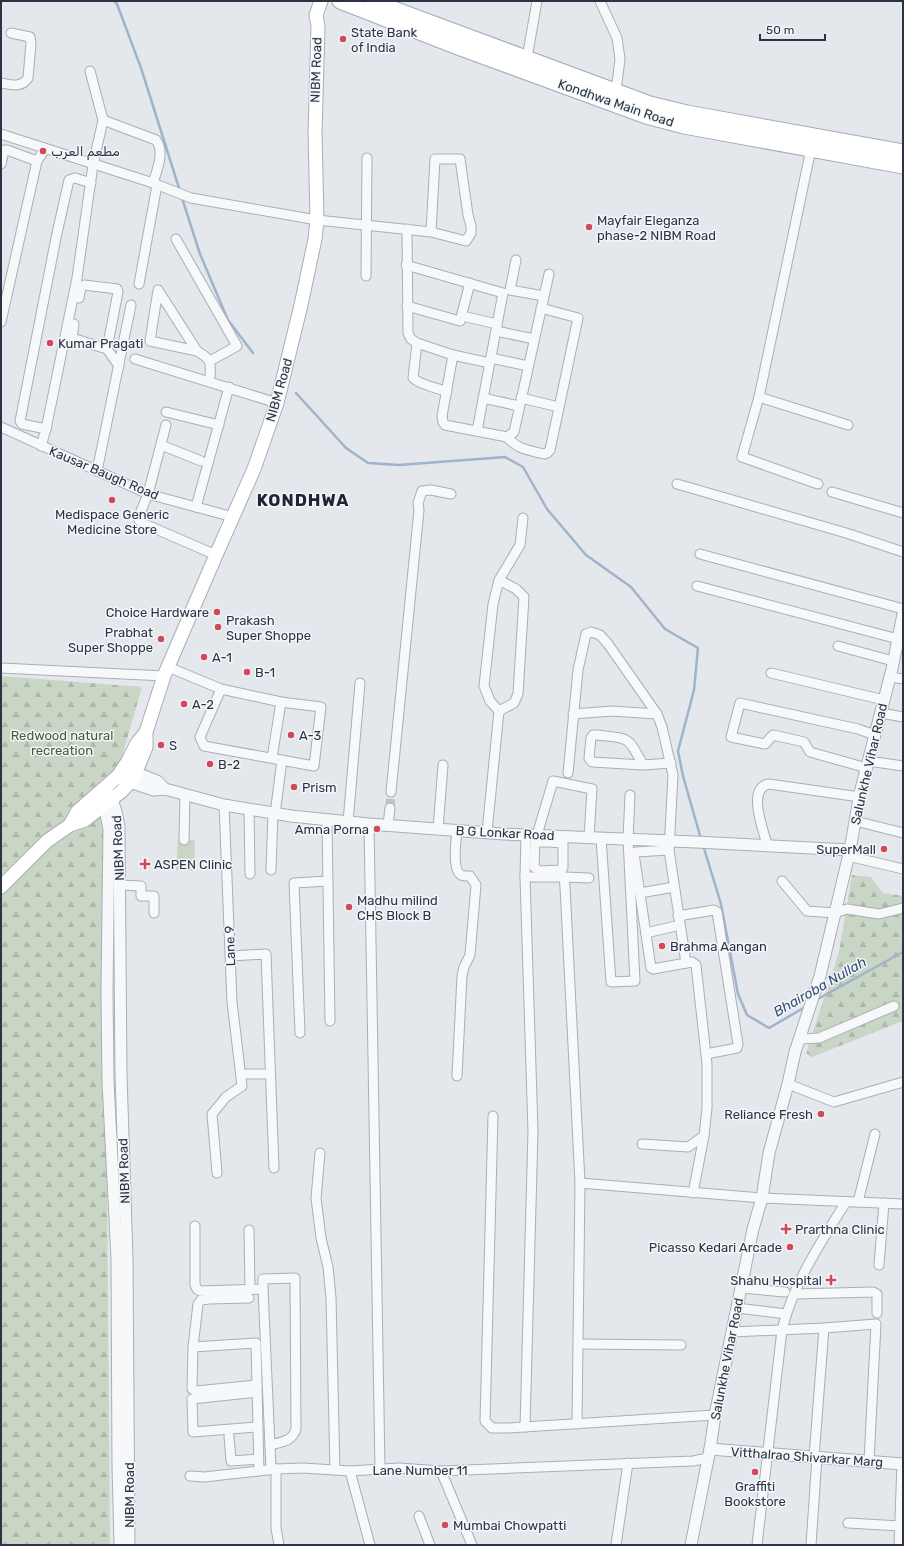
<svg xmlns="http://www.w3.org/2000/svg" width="904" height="1546" font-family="Rubik,'Noto Naskh Arabic',sans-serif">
<defs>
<pattern id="forest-firs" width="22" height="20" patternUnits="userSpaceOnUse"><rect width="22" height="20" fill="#c9d6c5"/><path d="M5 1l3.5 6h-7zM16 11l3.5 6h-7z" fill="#adb8ab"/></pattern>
</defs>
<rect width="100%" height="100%" fill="#e4e7ec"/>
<g fill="url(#forest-firs)">
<path d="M1 676 142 687 104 819 110 1545H1Z"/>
<path d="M852 875 871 877 883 893 903 896V1021L812 1057 806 1053 839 952Z"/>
</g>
<path fill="#c9d6c5" d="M178 839 195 840 194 871 176 870Z"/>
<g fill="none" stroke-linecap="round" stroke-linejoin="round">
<g stroke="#9fb4cc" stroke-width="2.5">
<path d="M114 1 117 4 141 68 180 191"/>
<path d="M182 198 200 254 228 320 253 353"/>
<path d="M296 393 346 448 368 463 399 465 505 457 523 467 547 509 586 555 631 587 665 629 698 648 694 690 678 751 683 776 701 839"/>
<path d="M703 845 721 904 738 994 747 1015 769 1028 807 1006"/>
<path d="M816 1000 903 952"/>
</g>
<path stroke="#bfc3cb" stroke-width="9" stroke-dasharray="9 4.5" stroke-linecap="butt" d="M390 808 391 792"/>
<g stroke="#a9aeb7" stroke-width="11">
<g id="minor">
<path d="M600 1 617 38 620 59 616 91"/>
<path d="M527 58 537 1"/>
<path d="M1 83C12 85 21 88 28 78L31 43 30 37 11 33"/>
<path d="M103 120 156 140C165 152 157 170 153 183"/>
<path d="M1 134 153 183 191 198 317 220 431 232 466 241 471 233V226L468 215 460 159H435L431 232"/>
<path d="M811 149 759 397 742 457 818 484"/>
<path d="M1 164 4 150H7L37 161"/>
<path d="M407 229 408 333 411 339 417 343 453 355 490 363"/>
<path d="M176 239 237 346 210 361"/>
<path d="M516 260 510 290 544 296"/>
<path d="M406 265 503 293 477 431"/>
<path d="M366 276 367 158"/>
<path d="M139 284 157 185"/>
<path d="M79 298 81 287 84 285 117 289 118 292 107 349 119 366"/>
<path d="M407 306 460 321 470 283"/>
<path d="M462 316 497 324"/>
<path d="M1 322 37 161 45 149"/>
<path d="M74 324 72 338 107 349"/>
<path d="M496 331 534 339"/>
<path d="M417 343 413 378C422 386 436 387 447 392"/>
<path d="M197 351 150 341 158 290 197 351C214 361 210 363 210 381"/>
<path d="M453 355 442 416 443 422 445 425 507 437 514 432 549 274"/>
<path d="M491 358 528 366"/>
<path d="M135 359 277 403"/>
<path d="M759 397 848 425"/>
<path d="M483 398 519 406"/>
<path d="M521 398 559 407"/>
<path d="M166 412 219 425"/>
<path d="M166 425 148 494 139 516V520L142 523 216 555"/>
<path d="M1 427 148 494 233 517"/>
<path d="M46 429 77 278 93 165 103 120 90 71"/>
<path d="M507 437C518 450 529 450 544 454L547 453 550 450 578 318 541 308"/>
<path d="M161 445 201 461"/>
<path d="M41 446 46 429 22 424 20 421 57 233 69 180 75 178 91 183"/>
<path d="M97 471 131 305"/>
<path d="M677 484 846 533 903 552"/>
<path d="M832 492 903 513"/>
<path d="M196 507 229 387"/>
<path d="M700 554 903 609"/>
<path d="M499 580 516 589 524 597 518 694 514 703 499 711"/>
<path d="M697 586 898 639"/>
<path d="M838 646 893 661"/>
<path d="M168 667 221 689 281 702 321 707 314 766 204 746 200 737 221 689"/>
<path d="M1 668 164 676"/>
<path d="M771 673 884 700"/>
<path d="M890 677 903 679"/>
<path d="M881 713 903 717"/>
<path d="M573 714 612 711 657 714 662 727 673 775 669 850 686 963 692 962 696 965 707 1064V1108L704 1136 693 1193"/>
<path d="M272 758 281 702"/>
<path d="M868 761 903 766"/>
<path d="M643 765C627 735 630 739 597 735H593L591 738 589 758 592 762 643 765 671 763"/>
<path d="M867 768 810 752 804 742 773 735 765 744 731 737 740 703 858 729 875 735"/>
<path d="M568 773 578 670 586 634 591 632 600 635 608 644 657 714"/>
<path d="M391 792 419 510 418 503 422 491 431 490 451 494"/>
<path d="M249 809 250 874"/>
<path d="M275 814 282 760"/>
<path d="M327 820 330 1021"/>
<path d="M855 821 903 833"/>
<path d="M348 822 360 683"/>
<path d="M369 824 380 1469"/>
<path d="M388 825 390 808"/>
<path d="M438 829 443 765"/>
<path d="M487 832 499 711 490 701 484 686 493 604 499 580 520 545 523 518"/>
<path d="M526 835 525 877H564L565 887 580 1183 577 1424"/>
<path d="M537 835 553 781 592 789 589 837"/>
<path d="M548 835V842L563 843V868L561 870 539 871 534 867 535 842H548"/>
<path d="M601 838 611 982 635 981 628 839 630 795"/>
<path d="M184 840 185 795"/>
<path d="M767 845C764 831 746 788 769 784L860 797"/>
<path d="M669 850 636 852 634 854 651 968 653 969 686 963"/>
<path d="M848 856 903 869"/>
<path d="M271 870 273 813"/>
<path d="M564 877 589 878"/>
<path d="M782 881 807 911 835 913 847 909 879 914 903 908"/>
<path d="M120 885 141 886V896H154V913"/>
<path d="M640 893 674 887"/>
<path d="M678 916 714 910 717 912 718 918 738 1044 737 1048 706 1054"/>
<path d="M646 933 680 925"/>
<path d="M231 956 266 954 274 1168"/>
<path d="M300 1033 294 883 328 881"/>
<path d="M800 1039 819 1038 894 1006"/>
<path d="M241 1074H270"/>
<path d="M457 1076 462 976 464 967 470 955 476 885 470 876C468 876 463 876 461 875 452 870 456 840 457 831"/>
<path d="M788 1084 834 1102 903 1082"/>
<path d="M493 1116 485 1421 492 1428H507L715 1415"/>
<path d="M642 1144 688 1147 704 1136"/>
<path d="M320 1153 316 1198 321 1238 328 1267 331 1298 335 1470"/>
<path d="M217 1173 212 1114 226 1097 242 1086 232 1002 224 805"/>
<path d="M580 1183 762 1198 903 1204"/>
<path d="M858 1202 875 1134"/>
<path d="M195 1226V1285L197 1289 200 1291 263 1289 271 1469"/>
<path d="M249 1230 250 1289"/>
<path d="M879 1265 884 1203"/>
<path d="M741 1288 785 1292"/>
<path d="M263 1289V1279L295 1278 296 1429C292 1442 281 1442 270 1445"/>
<path d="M795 1294 873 1292 877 1294V1313"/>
<path d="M249 1298 209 1299 201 1300 198 1304 193 1347 256 1343 259 1471"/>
<path d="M737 1308 786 1314"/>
<path d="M732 1332 824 1328 876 1324 869 1461"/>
<path d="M578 1344 681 1345"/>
<path d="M193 1347 192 1389 196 1391 257 1385"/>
<path d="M257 1392 192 1399 193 1432 257 1427"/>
<path d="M525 1427 533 1131 525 877"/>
<path d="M229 1436 231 1461 258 1459"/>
<path d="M814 1457 824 1328"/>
<path d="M276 1469V1528L279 1545"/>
<path d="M350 1471 370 1545"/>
<path d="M441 1471 472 1545"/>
<path d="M190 1476 204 1477 276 1469 303 1468 350 1471 399 1468 441 1471 693 1461 708 1458"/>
<path d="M419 1516 430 1545"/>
<path d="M848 1523 900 1526"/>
<path d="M616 1545 628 1463"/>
<path d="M757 1545 782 1330C793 1284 821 1242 846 1202"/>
<path d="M811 1545 817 1457"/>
<path d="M899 1545 902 1464"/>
</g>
</g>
<g stroke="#a9aeb7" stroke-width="13">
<g id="tertiary">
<path d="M129 770 157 781 165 789"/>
<path d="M123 780 154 790 165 789 224 805 291 816 369 824 504 834 696 842 850 850"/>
<path d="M107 792C115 803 117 815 119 827L121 1075 127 1258 129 1545"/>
<path d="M99 800 106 814 109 829 107 992 108 1081 117 1259 118 1467 120 1545"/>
<path d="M710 1449 903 1464"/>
<path d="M691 1545 710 1449 715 1415 753 1229 762 1198 769 1153 788 1084 795 1052 820 976 850 850 860 793 892 669 903 614"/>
</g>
</g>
<g stroke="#a9aeb7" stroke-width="15">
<g id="secondary">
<path d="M70 825 77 812 118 776 128 761 137 743 146 732"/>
<path d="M1 887 47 841 70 825 85 820 122 791 131 781 135 774 146 747V732L164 676 216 555 254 469 277 403 301 305 315 239 317 220 315 132 318 26 316 15 321 1"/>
</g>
</g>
<g stroke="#a3abb8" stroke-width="17">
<g id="primary">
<path d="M340 1 458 47 646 116 684 126 903 166"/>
<path d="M372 1 650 104 687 113 903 152"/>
</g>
</g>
<use href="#minor" stroke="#f7f8fa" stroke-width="9"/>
<use href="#tertiary" stroke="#f7f8fa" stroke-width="11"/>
<use href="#secondary" stroke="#fff" stroke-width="13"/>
<use href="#primary" stroke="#fff" stroke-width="15"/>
</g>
<g fill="#d1495b" stroke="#f4f6f9" stroke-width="1.5">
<circle cx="343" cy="39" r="4"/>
<circle cx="43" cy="151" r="4"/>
<circle cx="589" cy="227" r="4"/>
<circle cx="50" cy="343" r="4"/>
<circle cx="112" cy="500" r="4"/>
<circle cx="217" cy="612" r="4"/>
<circle cx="218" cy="627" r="4"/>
<circle cx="161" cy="639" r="4"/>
<circle cx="204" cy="657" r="4"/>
<circle cx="247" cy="672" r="4"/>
<circle cx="184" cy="704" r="4"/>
<circle cx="291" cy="735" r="4"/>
<circle cx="161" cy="745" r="4"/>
<circle cx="210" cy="764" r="4"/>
<circle cx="294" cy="787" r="4"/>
<circle cx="377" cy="829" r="4"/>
<circle cx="884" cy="849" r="4"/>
<path d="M143 858h4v4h4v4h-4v4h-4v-4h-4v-4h4z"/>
<circle cx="349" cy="907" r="4"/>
<circle cx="662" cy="946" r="4"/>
<circle cx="821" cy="1114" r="4"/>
<path d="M784 1223h4v4h4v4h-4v4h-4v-4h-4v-4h4z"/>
<circle cx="790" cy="1247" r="4"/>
<path d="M829 1274h4v4h4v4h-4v4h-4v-4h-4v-4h4z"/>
<circle cx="755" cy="1472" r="4"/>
<circle cx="445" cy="1525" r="4"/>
</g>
<g text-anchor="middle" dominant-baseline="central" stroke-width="3" stroke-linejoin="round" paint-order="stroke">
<g font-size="13" fill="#2b3445" stroke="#f4f6f9" text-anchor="start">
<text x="351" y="32">State Bank<tspan x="351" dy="15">of India</tspan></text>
<text x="51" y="151">مطعم العرب</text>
<text x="597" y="220">Mayfair Eleganza<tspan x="597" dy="15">phase-2 NIBM Road</tspan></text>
<text x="58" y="343">Kumar Pragati</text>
<text x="112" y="514" text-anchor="middle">Medispace Generic<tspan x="112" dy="15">Medicine Store</tspan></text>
<text x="209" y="612" text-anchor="end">Choice Hardware</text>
<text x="226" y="620">Prakash<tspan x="226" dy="15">Super Shoppe</tspan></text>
<text x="153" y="632" text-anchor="end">Prabhat<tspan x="153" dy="15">Super Shoppe</tspan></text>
<text x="212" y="657">A-1</text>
<text x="255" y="672">B-1</text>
<text x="192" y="704">A-2</text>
<text x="299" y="735">A-3</text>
<text x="169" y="745">S</text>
<text x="218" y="764">B-2</text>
<text x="302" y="787">Prism</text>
<text x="369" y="829" text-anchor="end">Amna Porna</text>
<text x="876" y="849" text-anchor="end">SuperMall</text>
<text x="154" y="864">ASPEN Clinic</text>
<text x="357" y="900">Madhu milind<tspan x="357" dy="15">CHS Block B</tspan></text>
<text x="670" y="946">Brahma Aangan</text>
<text x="813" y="1114" text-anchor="end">Reliance Fresh</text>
<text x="795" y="1229">Prarthna Clinic</text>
<text x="782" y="1247" text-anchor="end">Picasso Kedari Arcade</text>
<text x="822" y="1280" text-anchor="end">Shahu Hospital</text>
<text x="755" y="1486" text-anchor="middle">Graffiti<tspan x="755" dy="15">Bookstore</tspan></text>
<text x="453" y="1525">Mumbai Chowpatti</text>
</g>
<g font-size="13" fill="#2b3445" stroke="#f4f6f9">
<text transform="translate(316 70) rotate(-88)">NIBM Road</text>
<text transform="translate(616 103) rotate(19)">Kondhwa Main Road</text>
<text transform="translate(279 390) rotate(-74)">NIBM Road</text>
<text transform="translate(104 473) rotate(23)">Kausar Baugh Road</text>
<text transform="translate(869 764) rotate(-77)">Salunkhe Vihar Road</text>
<text transform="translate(505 833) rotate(3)">B G Lonkar Road</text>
<text transform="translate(118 848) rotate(-93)">NIBM Road</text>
<text transform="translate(230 946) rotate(-92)">Lane 9</text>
<text transform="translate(124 1171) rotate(-92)">NIBM Road</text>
<text transform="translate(727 1359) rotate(-79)">Salunkhe Vihar Road</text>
<text transform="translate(807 1457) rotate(4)">Vitthalrao Shivarkar Marg</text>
<text x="420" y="1470">Lane Number 11</text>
<text transform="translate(129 1495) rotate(-90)">NIBM Road</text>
</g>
<g font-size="13" fill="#3f6138" stroke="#f4f6f9">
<text x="62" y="735">Redwood natural<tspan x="62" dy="15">recreation</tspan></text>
</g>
<g font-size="14" font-style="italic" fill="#34527a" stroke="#f4f6f9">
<text transform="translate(820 987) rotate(-30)">Bhairoba Nullah</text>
</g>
<g font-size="17" font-weight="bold" letter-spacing="1" fill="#1d2536" stroke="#f4f6f9">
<text x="303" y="500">KONDHWA</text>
</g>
</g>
<rect width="904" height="1546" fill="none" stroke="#2b3445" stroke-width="4"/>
<path d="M760 34v6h65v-6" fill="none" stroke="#2b3445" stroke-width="2"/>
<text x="766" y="34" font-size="12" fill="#2b3445" stroke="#f4f6f9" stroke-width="3" paint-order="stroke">50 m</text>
</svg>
